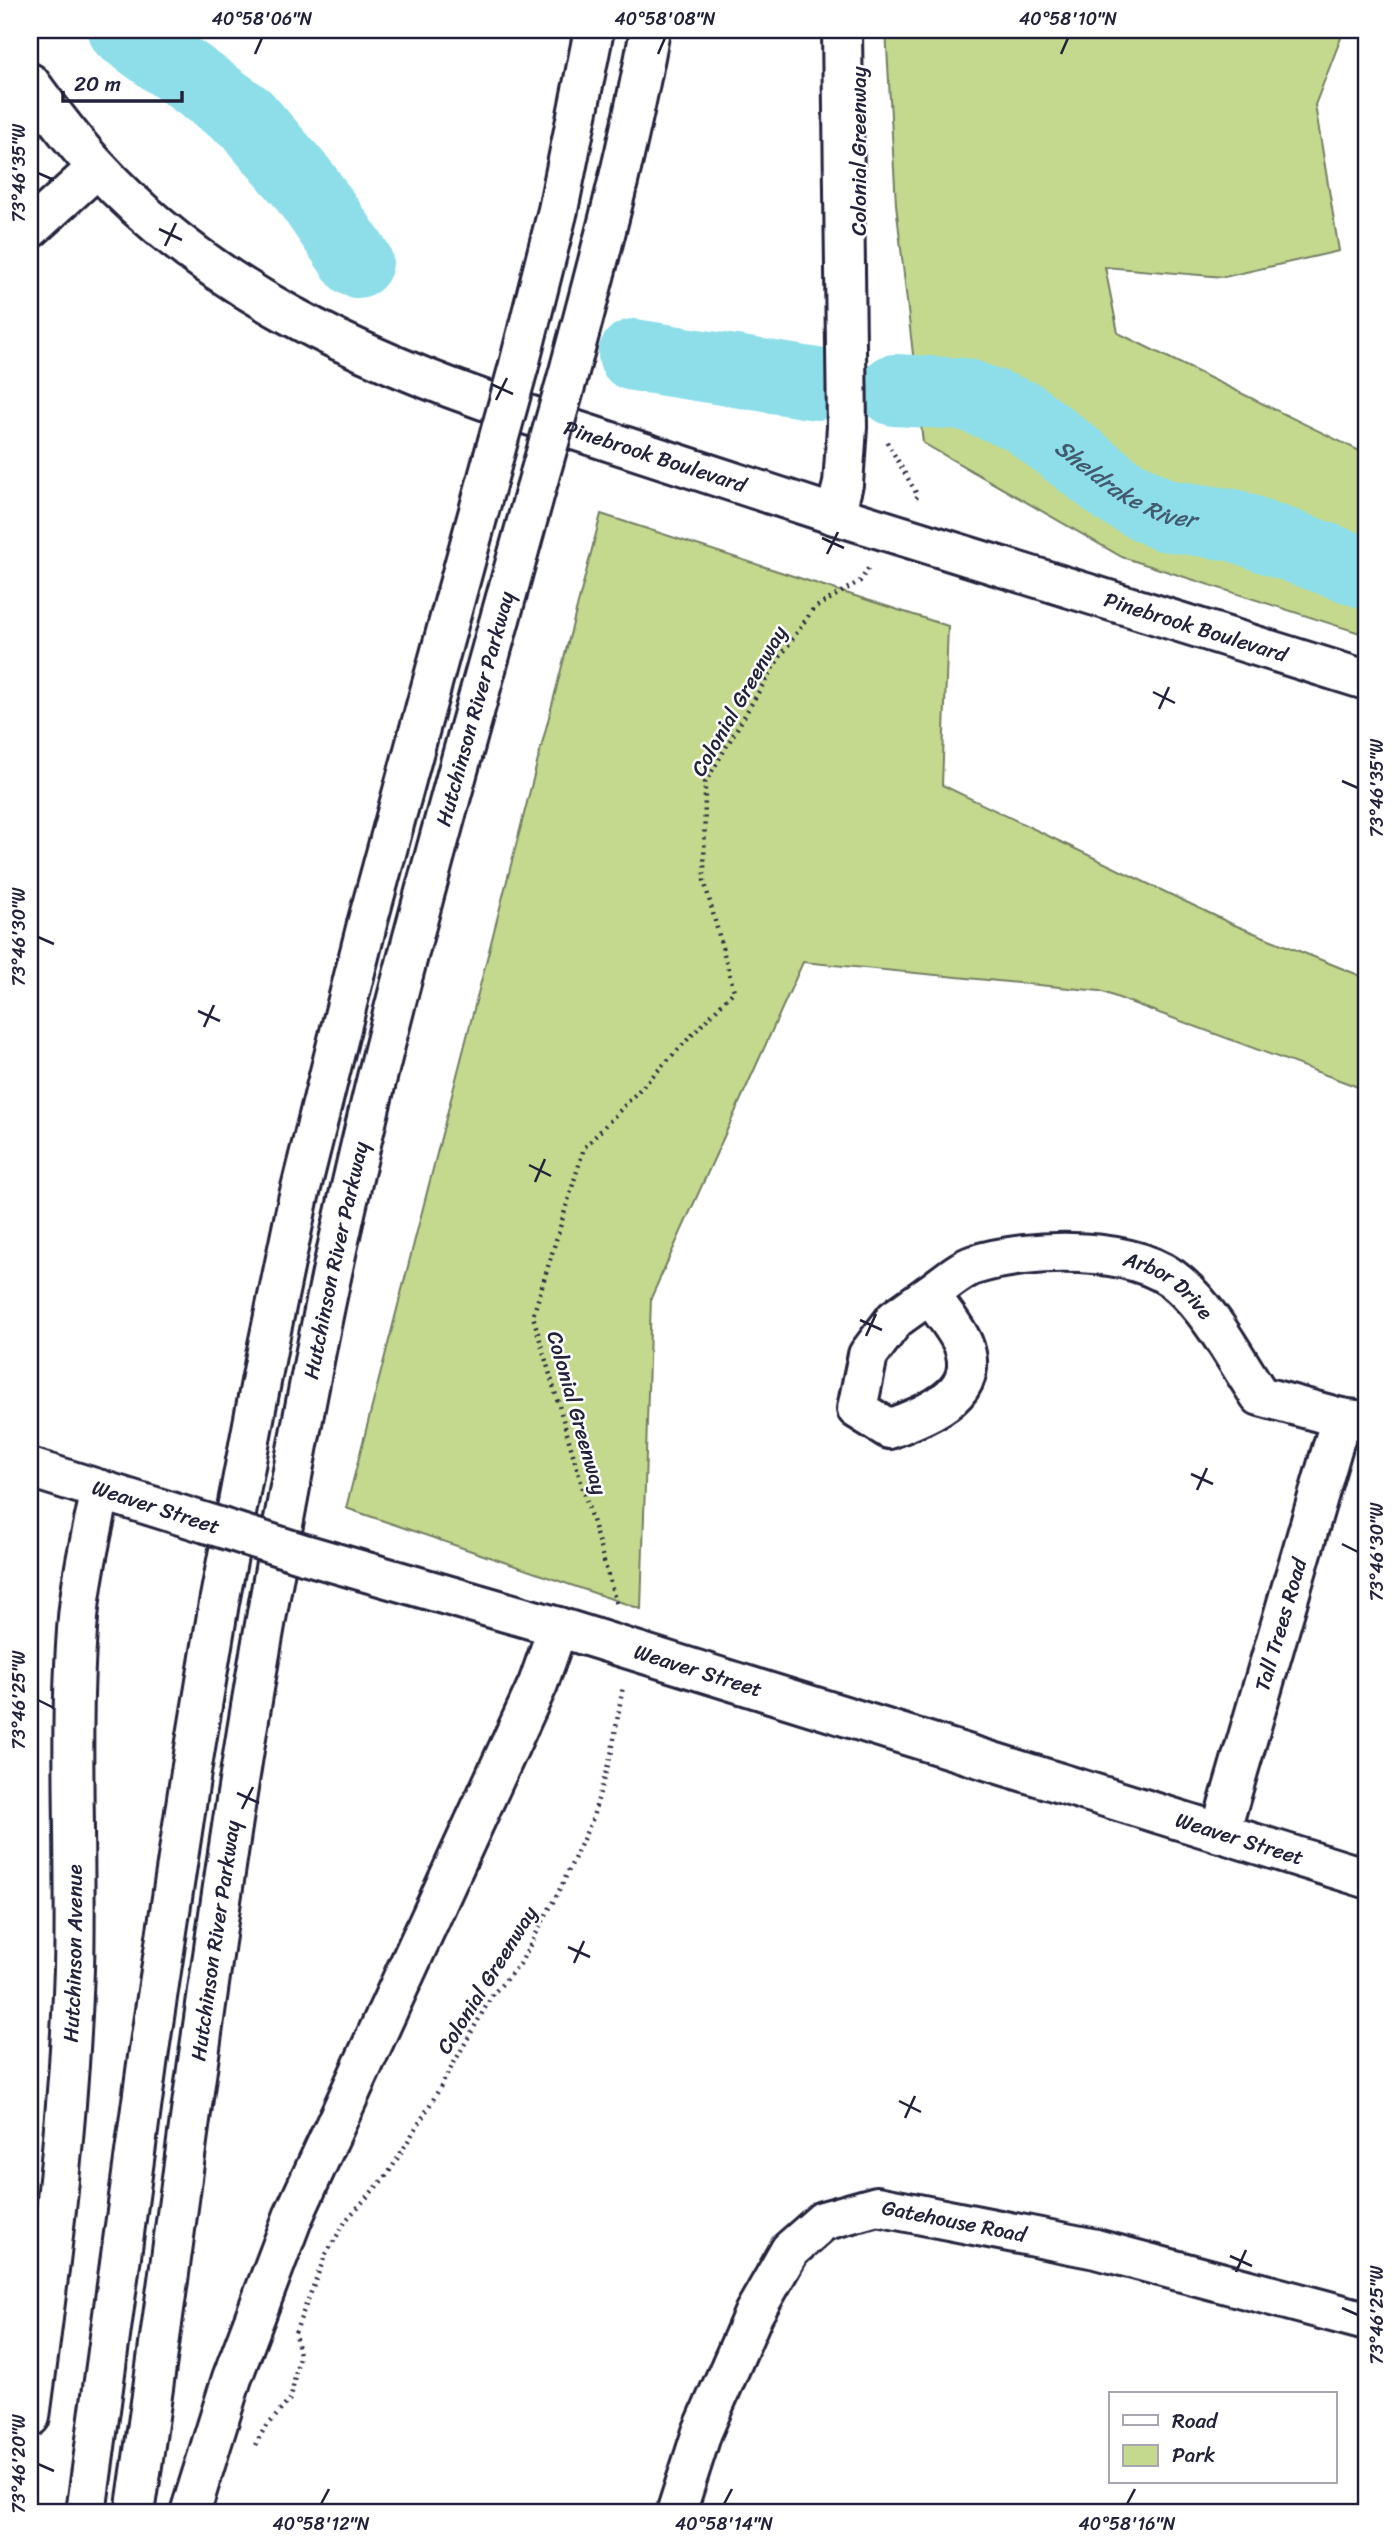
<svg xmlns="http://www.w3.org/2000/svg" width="1396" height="2543" font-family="Sriracha,sans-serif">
<rect width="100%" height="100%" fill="#fff"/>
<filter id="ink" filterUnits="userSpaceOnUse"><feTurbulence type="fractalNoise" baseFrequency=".0143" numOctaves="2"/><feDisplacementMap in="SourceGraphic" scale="14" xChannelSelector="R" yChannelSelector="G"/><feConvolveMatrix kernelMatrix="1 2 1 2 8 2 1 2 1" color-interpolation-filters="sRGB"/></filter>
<g filter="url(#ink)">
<g fill="#c4d98e" stroke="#737e64" stroke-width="2">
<path d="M886 30H1344L1315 105 1339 251 1224 277 1105 267 1118 333 1366 454V635L1122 557 923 443 896 204Z"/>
<path d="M601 514 948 626 942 785 1232 924 1366 978V1090L1100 991 803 962 651 1298 641 1609 346 1508Z"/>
</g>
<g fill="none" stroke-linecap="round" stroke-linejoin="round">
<g stroke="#8ddee9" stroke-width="72">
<path d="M124 30 246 118 304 185 357 262"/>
<path d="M634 355 817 384"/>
<path id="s1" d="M895 390 964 394 1022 416 1120 492 1164 515 1233 525 1366 573"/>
</g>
<g stroke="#22223b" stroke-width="44">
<g id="minor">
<path d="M30 229 97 168"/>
<path id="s2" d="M930 1294C943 1285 959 1270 974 1265 1028 1248 1135 1244 1179 1284 1213 1314 1235 1359 1260 1396L1341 1418 1366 1421"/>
<path d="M930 1294C940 1310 956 1327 963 1344 983 1395 926 1414 889 1429L857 1409 868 1355 895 1319Z"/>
<path id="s3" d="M1220 1833 1341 1418"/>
<path id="s4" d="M676 2513 702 2432 754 2313 790 2250 823 2221 877 2206 1096 2249 1366 2321"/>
</g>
</g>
<g stroke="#22223b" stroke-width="44">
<g id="tertiary">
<path id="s5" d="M30 83C51 112 72 140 96 166 207 288 362 360 516 411L835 515 1366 680"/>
<path id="s6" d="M30 2417C50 2269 69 2119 74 1969 77 1856 69 1743 77 1630 80 1583 91 1536 101 1490"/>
</g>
</g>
<g stroke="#22223b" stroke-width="44">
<g id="secondary">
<path d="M30 1468 206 1523"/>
<path id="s7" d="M304 1554 558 1627 1366 1878"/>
</g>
</g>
<g stroke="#22223b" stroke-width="44">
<g id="motorway">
<path d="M519 365 558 210 594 30"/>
<path d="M567 379C598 263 629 148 650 30"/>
<path d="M835 515 843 484 847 427 842 30"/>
<path d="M86 2513 148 2057 191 1772 219 1603 268 1345 298 1200 368 920 493 459"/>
<path id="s8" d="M135 2513C171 2272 200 2029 238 1788 260 1644 287 1500 315 1356 373 1058 460 767 540 474"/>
<path d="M190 2513 232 2378 293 2217 538 1684 558 1627"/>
</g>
</g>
<g stroke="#22223b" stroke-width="4.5" stroke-dasharray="2 5" stroke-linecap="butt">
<path d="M887 442 918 496 916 498"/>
<path d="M616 1603 533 1316 584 1148 734 991 704 880 705 783 772 669 813 609 860 581 870 566"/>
<path d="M255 2445 263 2431 291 2398 299 2355 295 2333 325 2256 347 2219 388 2174 433 2100 493 1994 520 1964 562 1885 592 1820 612 1751 623 1686"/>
</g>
<use href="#minor" stroke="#fff" stroke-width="38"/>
<use href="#tertiary" stroke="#fff" stroke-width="38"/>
<use href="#secondary" stroke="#fff" stroke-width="38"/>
<use href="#motorway" stroke="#fff" stroke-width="38"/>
<g stroke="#22223b" stroke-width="44" stroke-linecap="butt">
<path id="secondary-bridge" d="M206 1523 304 1554"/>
</g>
<g stroke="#22223b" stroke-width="44" stroke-linecap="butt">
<g id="motorway-bridge">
<path d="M493 459 519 365"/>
<path d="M540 474 567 379"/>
</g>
</g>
<use href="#secondary-bridge" stroke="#fff" stroke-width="38"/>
<use href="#motorway-bridge" stroke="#fff" stroke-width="38"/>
</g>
</g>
<path fill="none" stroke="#22223b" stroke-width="2.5" d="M255 54 262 38M658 54 665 38M1061 54 1068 38M38 173 54 180M159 229 182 240M165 246 176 223M491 384 513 394M496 400 507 378M822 538 844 548M827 554 838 532M1153 692 1175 703M1159 709 1169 687M1342 781 1358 788M38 937 54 944M198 1011 220 1021M204 1027 214 1005M529 1165 551 1176M535 1182 545 1159M860 1320 882 1330M866 1336 876 1314M1191 1474 1213 1484M1197 1490 1207 1468M1342 1544 1358 1552M38 1700 54 1708M237 1793 259 1803M242 1809 253 1787M568 1947 590 1957M574 1963 584 1941M899 2101 921 2112M905 2118 915 2096M1230 2256 1252 2266M1236 2272 1246 2250M1342 2308 1358 2315M38 2464 54 2471M321 2504 329 2489M724 2504 732 2489M1127 2504 1135 2489"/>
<g text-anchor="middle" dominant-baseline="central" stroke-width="5" stroke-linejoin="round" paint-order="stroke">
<g font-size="21" fill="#22223b" stroke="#fff">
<text transform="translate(859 151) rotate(-90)">Colonial Greenway</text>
<text stroke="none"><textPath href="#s5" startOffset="744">Pinebrook Boulevard</textPath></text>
<text stroke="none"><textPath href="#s5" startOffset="1311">Pinebrook Boulevard</textPath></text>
<text transform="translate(739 701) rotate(-60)">Colonial Greenway</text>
<text stroke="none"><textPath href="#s8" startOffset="1838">Hutchinson River Parkway</textPath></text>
<text stroke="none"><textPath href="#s8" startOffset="1269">Hutchinson River Parkway</textPath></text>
<text stroke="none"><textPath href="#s2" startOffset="257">Arbor Drive</textPath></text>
<text transform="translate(577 1413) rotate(74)">Colonial Greenway</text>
<text transform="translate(156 1507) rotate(18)">Weaver Street</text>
<text stroke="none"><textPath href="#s3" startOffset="217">Tall Trees Road</textPath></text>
<text stroke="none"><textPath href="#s7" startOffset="411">Weaver Street</textPath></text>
<text stroke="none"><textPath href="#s7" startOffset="978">Weaver Street</textPath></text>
<text stroke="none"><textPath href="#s8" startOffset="578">Hutchinson River Parkway</textPath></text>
<text stroke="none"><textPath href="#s6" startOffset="466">Hutchinson Avenue</textPath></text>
<text transform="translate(487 1980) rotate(-58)">Colonial Greenway</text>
<text stroke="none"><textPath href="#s4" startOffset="466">Gatehouse Road</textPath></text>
</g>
<g font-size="23" font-style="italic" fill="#425a6f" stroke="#fff">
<text stroke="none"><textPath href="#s1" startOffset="257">Sheldrake River</textPath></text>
</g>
</g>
<rect width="1396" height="2543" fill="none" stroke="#fff" stroke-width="77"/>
<rect x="1109" y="2392" width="228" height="91" fill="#ffffff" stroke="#a7a7b1" stroke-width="2"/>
<rect x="1123" y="2415" width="35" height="10" fill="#ffffff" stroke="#a7a7b1" stroke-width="2"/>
<text x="1172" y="2428" font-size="21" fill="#22223b">Road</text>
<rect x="1123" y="2445" width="35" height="21" fill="#c4d98e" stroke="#a7a7b1" stroke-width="2"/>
<text x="1172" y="2462" font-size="21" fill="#22223b">Park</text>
<path d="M63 91v10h119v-10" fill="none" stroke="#22223b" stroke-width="3.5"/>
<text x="74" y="91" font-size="21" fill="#22223b" stroke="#ffffff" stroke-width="5" paint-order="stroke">20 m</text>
<rect x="38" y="38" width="1320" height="2466" fill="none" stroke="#22223b" stroke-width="2.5"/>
<g font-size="18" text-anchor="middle" fill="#22223b">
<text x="262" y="25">40°58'06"N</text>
<text x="665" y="25">40°58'08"N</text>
<text x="1068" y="25">40°58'10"N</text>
<text transform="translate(19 173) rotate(-90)" y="6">73°46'35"W</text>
<text transform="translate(1377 788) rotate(-90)" y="6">73°46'35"W</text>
<text transform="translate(19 937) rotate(-90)" y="6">73°46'30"W</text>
<text transform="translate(1377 1552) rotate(-90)" y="6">73°46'30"W</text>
<text transform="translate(19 1700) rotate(-90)" y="6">73°46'25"W</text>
<text transform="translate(1377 2315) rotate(-90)" y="6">73°46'25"W</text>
<text transform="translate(19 2464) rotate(-90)" y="6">73°46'20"W</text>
<text x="321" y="2530">40°58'12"N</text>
<text x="724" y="2530">40°58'14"N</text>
<text x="1127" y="2530">40°58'16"N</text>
</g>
</svg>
